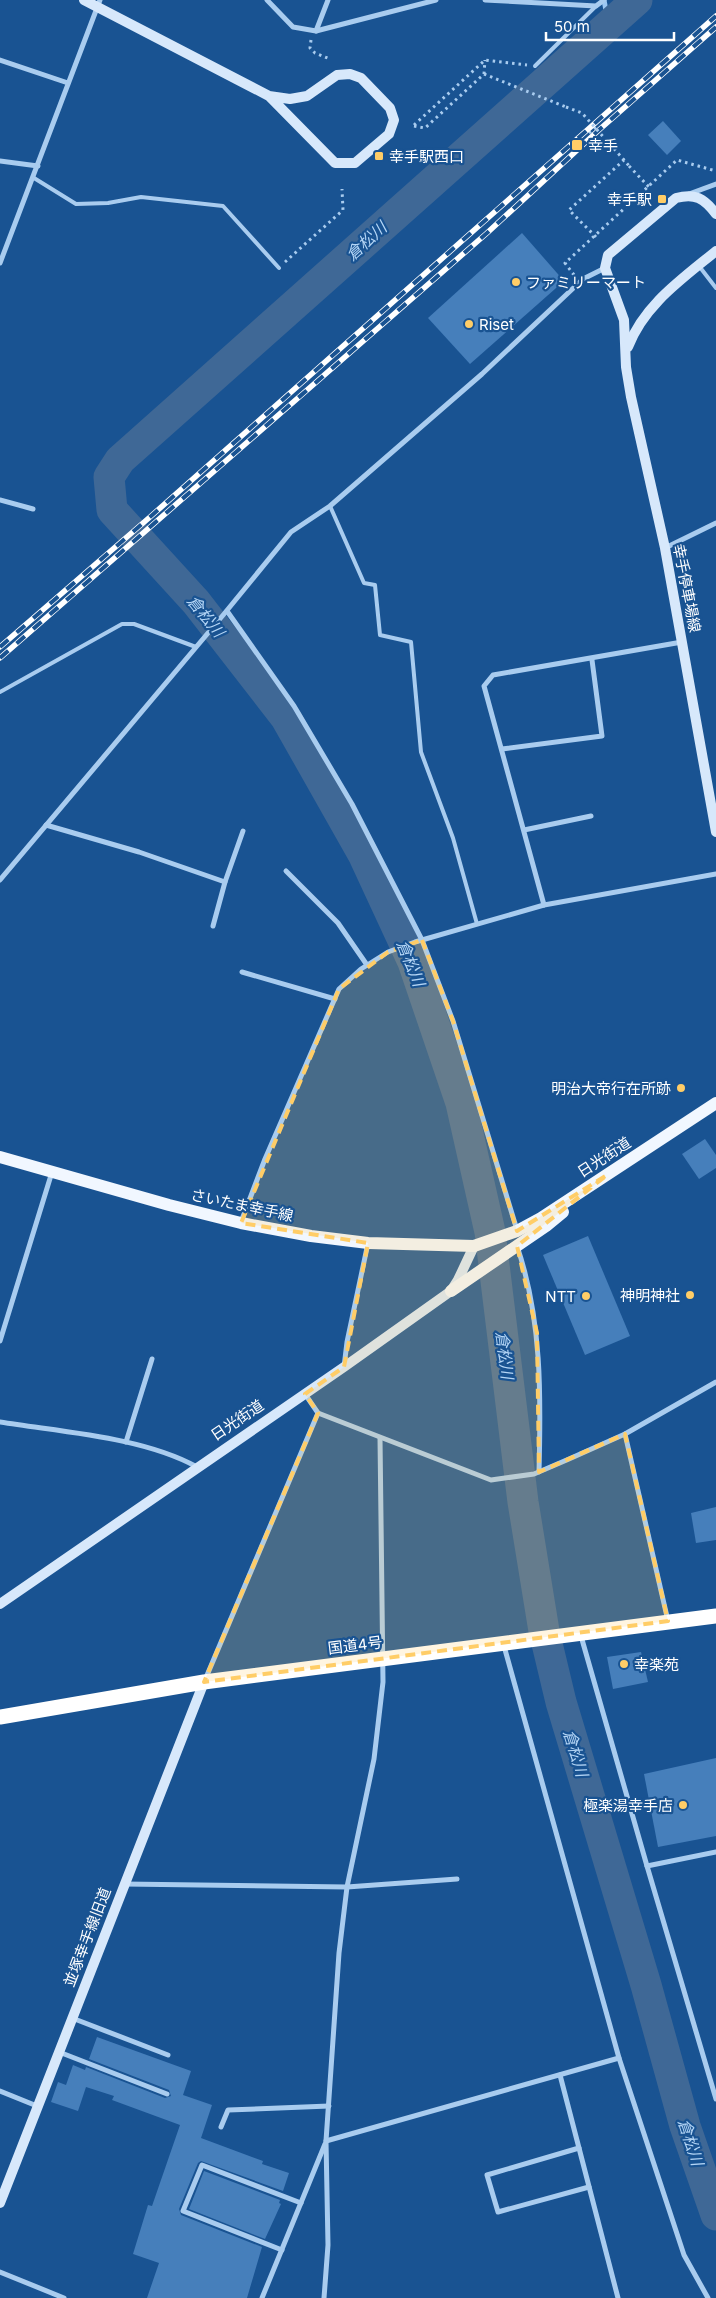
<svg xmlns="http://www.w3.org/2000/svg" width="716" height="2298" font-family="Inter,'Noto Sans JP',sans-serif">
<rect width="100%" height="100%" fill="#195392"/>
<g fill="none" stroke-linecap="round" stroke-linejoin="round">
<path stroke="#9cc7f2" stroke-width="5" d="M604 0 609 26"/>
<path stroke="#3f6896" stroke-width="31" d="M637 0 120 460 109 477 112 510 196 602 286 718 363 854 413 962 461 1103 490 1232 523 1502 544 1631 561 1702 646 1985 685 2126 716 2215"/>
</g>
<g fill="#467fbb">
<path d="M663 121 681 141 667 155 648 135Z"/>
<path d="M522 233 564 281 470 364 428 318Z"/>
<path d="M705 1139 716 1155V1168L699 1179 682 1154Z"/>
<path d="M588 1236 630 1336 585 1355 543 1255Z"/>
<path d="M716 1507V1540L696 1543 691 1513Z"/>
<path d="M641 1652 648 1682 613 1689 607 1657Z"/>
<path d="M716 1758V1836L658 1847 644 1774Z"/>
<path d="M97 2037 191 2071 183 2095 212 2105 201 2138 263 2161 262 2164 289 2173 283 2191 201 2161 198 2163 179 2209 181 2215 262 2247 247 2298H147L159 2263 133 2254 148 2205 152 2206 180 2125 112 2100 114 2096 86 2087 78 2111 51 2102 58 2082 66 2085 73 2065 85 2070 86 2067 165 2098 171 2096 169 2090 89 2059Z"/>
<path d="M204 2171 280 2200 279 2203 281 2204 265 2239 189 2209Z"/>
</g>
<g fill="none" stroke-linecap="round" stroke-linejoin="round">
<g stroke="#a9ccef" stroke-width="3" stroke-dasharray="2.5 4" stroke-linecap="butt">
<path d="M311 40 310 48 315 53 330 59"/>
<path d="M484 74 566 107"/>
<path d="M414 125 485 60 527 65"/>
<path d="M414 126 425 128 484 74 485 60"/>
<path d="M589 133 596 127"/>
<path d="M629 166 649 187"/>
<path d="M596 237 569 210 624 160 630 167"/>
<path d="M285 262 343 210 342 189"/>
<path d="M574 275 565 263 677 160 716 171"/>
</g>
<g stroke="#a9ccef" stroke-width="4">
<path d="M535 66 596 6"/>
<path d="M34 178 76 204 108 203 141 197 223 206 279 268"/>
<path d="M699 266 716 288"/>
<path d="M330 506 364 583 375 585 380 635 411 642 421 752 453 838 477 924"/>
<path d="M0 692 122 624H134L196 647"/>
</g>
<g stroke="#a9ccef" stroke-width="5">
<path d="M267 0 293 27 316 31 436 0"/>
<path d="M485 0 596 6 604 0"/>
<path d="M316 31 328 0"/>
<path d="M0 60 68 83"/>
<path d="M0 161 38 166"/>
<path d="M689 194 716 184"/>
<path d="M0 263 100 0"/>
<path d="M0 500 33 509"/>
<path d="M665 548 716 523"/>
<path d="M227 611 294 706 352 804 422 940 453 1021 517 1230"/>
<path d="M502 749 602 736 592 660"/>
<path d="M46 825 139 852 225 882 243 831"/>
<path d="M524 830 591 816"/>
<path d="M286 871 338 923 367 965"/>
<path d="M0 880 224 614 291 532 330 506 482 374 583 279 605 268"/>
<path d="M544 905 484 686 493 675 682 642"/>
<path d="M213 926 225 882"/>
<path d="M242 972 335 999"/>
<path d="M241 1222 265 1159 339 989 361 969 388 952 415 942 544 905 716 874"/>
<path d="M517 1246C542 1319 541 1396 539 1472"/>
<path d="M0 1341 52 1172"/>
<path d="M344 1367 347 1342 368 1243"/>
<path d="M305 1394 318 1413 491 1480 534 1474 569 1459 625 1434 716 1382"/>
<path d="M0 1422C61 1432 143 1437 197 1467"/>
<path d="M625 1434 668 1621"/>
<path d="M126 1442 152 1359"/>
<path d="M581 1636 647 1866 716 1852"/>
<path d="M504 1646 619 2058 684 2255 708 2298"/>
<path d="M205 1680 318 1413"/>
<path d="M647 1866 716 2099"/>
<path d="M124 1884 347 1887 457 1879"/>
<path d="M72 2018 168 2055"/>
<path d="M59 2052 167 2094"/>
<path d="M560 2075 618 2298"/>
<path d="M0 2091 37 2106"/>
<path d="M221 2127 228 2110 329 2106"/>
<path d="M326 2141 619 2058"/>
<path d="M579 2148 487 2175 498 2212 589 2187"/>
<path d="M282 2250 183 2211 202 2165 301 2203"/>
<path d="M0 2272 64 2298"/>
<path d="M262 2298 325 2144"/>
<path d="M324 2298 328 2245 326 2141 339 1953 347 1887 374 1759 383 1682 380 1438"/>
</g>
<g stroke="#d7e8fb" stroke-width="10">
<path d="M84 0 269 96 335 163H355L389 134 394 120 390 108 361 78 350 74 337 75 307 96 290 99 269 96"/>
<path d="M716 214C704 198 695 193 676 198L608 255 605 268 624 320 626 367 631 397 665 548 716 832"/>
<path d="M628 347C644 305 682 279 716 251"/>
<path d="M0 1604 344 1367 451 1291 458 1280 474 1246"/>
<path d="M0 2203 204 1682"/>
</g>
<g stroke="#f1f7ff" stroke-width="12">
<path d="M0 1157 169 1205 241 1223 311 1236 368 1243 474 1246 517 1231 541 1218 716 1103"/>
<path d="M451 1291 546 1226 563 1212"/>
</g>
<path stroke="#fff" stroke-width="15" d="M0 1717 204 1682 716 1616"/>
<g stroke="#fff" stroke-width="5.5">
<g id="rail">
<path d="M0 647 150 517 716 16"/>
<path d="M0 658 487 233 600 129 716 27"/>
</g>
</g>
<use href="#rail" stroke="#195392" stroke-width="4" stroke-dasharray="11" stroke-linecap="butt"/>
<path stroke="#a9ccef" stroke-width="3" stroke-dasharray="2.5 4" stroke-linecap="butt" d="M566 107 582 113 624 160"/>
</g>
<path fill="#ffcd67" fill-opacity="0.2" stroke="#ffcd67" stroke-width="4" stroke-dasharray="10 6" stroke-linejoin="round" d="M422 940 453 1021 517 1231 607 1175 517 1246 537 1333 539 1472 625 1434 668 1621 204 1682 318 1413 305 1394 344 1367 368 1243 241 1223 339 989 388 952Z"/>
<g fill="#ffcd67" stroke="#195392" stroke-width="2">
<rect x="571" y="139" width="12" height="12" rx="2.5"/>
<rect x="374" y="151" width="10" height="10" rx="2.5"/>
<rect x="657" y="194" width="10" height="10" rx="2.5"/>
<circle cx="516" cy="282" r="5"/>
<circle cx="469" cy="324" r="5"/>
<circle cx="681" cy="1088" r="5"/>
<circle cx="690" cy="1295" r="5"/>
<circle cx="586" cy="1296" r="5"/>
<circle cx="624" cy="1664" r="5"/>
<circle cx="683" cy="1805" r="5"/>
</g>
<g text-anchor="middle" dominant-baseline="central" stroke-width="4.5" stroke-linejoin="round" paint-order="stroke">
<g font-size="15" fill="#fff" stroke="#195392" text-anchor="start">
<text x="588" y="145">幸手</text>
<text x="389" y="156">幸手駅西口</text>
<text x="652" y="199" text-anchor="end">幸手駅</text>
<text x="526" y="282">ファミリーマート</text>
<text x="479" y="324">Riset</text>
<text x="671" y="1088" text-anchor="end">明治大帝行在所跡</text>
<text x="680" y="1295" text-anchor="end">神明神社</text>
<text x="576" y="1296" text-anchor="end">NTT</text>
<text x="634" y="1664">幸楽苑</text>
<text x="673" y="1805" text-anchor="end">極楽湯幸手店</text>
</g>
<g font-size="15" fill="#fff" stroke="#195392">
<text transform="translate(687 588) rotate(79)">幸手停車場線</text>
<text transform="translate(604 1157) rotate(-33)">日光街道</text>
<text transform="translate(242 1205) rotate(12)">さいたま幸手線</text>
<text transform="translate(237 1420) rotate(-34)">日光街道</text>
<text transform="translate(355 1645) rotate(-7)">国道4号</text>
<text transform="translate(87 1937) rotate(-69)">並塚幸手線旧道</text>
</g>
<g font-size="16" font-style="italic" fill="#b5d6f6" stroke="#195392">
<text transform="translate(366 241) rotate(-42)">倉松川</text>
<text transform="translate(206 616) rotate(51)">倉松川</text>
<text transform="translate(411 963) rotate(68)">倉松川</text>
<text transform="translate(505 1355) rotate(83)">倉松川</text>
<text transform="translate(576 1753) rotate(73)">倉松川</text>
<text transform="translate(691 2142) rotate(72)">倉松川</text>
</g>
</g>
<path d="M546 32v8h128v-8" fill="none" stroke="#ffffff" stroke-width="2.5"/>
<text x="554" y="32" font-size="15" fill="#ffffff" stroke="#195392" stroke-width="4" paint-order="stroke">50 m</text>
</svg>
